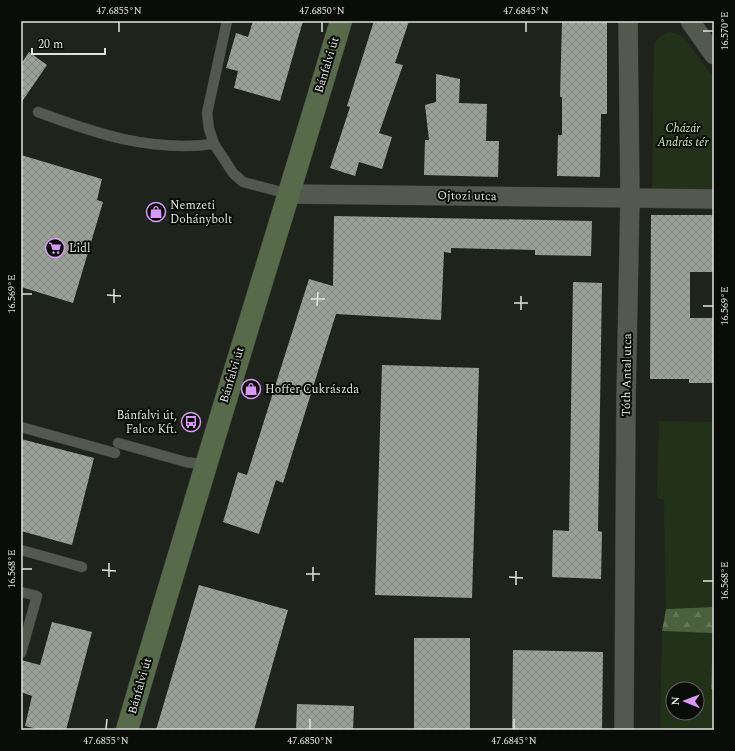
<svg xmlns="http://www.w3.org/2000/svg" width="735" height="751" font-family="Spectral,serif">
<defs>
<pattern id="forest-firs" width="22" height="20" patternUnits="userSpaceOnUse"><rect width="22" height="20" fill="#4b613e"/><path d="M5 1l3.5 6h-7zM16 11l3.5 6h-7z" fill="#647859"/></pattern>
<pattern id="building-cross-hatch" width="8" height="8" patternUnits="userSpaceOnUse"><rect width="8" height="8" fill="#9aa196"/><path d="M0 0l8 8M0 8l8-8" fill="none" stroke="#80857d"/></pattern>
</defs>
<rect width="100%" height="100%" fill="#1e241b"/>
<g fill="#223218" fill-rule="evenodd">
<path d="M669 32 675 33 685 38 714 79V191L652 190 654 44 659 37Z"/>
<path d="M659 421 714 422V607L666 609 664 500 657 498Z"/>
<path d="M662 631 713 632 711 689H714V730H660ZM673 689H697V713H673Z"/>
</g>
<path fill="url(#forest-firs)" d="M714 607V689H711L713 633 662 631 666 609Z"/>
<g fill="url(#building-cross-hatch)">
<path d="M253 21H303L280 101 234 88 238 71 226 68 236 33 248 37Z"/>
<path d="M374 21H409L395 63 403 65 379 133 392 137 382 169 359 162 355 176 330 168 350 107 347 106Z"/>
<path d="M562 21H607V114H601L600 177 557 176 558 135H562V97H560Z"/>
<path d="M29 52 47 65 21 103V64Z"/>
<path d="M436 74 460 79 459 103 487 104 486 141H499L498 177 424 175 425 140H429L425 105 436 102Z"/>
<path d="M21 155 102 179 97 200 103 202 73 303 21 287Z"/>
<path d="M651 215H714V272H690V318H714V383H689V379H650Z"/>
<path d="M334 216 592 221 591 256 535 255V250L451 248V253L444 252 441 320 336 314 283 483 276 480 259 534 223 522 238 472 247 475 309 279 333 286Z"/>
<path d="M573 282 602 283 598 531 602 532 601 579 552 577 553 530 569 531Z"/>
<path d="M382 365 479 368 472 598 375 595Z"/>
<path d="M21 439 94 458 72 545 21 531Z"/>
<path d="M199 585 288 610 254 730H156Z"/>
<path d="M52 622 92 632 66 730H41L25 726 32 696 21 692V660L40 665Z"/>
<rect x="414" y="638" width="56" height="92"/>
<path d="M513 650 603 652 602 730H512Z"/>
<path d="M297 704 354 706 353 730H296Z"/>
</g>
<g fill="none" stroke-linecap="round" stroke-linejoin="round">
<g stroke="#3c403a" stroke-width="11">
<g id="lane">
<path d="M227 21 207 113 209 129 214 144 233 173 243 182 289 194"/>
<path d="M38 112C97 134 150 152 214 144"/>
<path d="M21 427 115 453"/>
<path d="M118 443 186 462 205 465"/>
<path d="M21 550 82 567"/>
<path d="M21 592 37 596 21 653"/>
</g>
</g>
<g stroke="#3c403a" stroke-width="20">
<g id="street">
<path d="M690 21 714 55"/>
<path d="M289 194 714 199"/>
<path d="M624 730 626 400 630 198 628 21"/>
</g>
</g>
<g stroke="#3c403a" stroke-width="23">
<path id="secondary" d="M127 730C196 493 270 258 341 21"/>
</g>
<use href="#lane" stroke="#53594f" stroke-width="10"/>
<use href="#street" stroke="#53594f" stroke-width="19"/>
<use href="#secondary" stroke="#576a4a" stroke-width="22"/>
</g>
<path fill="none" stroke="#dfe3dd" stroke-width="1.5" d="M703 31H713M119 32V22M322 32V22M526 32V22M22 294H32M107 295 121 296M311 299H325M114 303V289M514 303H528M317 306 318 292M703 306H713M521 310V296M22 569H32M102 570 116 571M306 574H320M109 577V563M509 577 523 578M313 581V567M703 581H713M516 585V571M106 729 107 719M310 729V719M514 729V719"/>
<defs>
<g id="shop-ring" transform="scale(1)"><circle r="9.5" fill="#0a0c08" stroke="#d99af7" stroke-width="1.5"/><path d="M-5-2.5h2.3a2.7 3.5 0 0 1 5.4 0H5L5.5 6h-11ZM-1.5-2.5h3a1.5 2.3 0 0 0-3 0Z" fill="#d99af7"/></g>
<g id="supermarket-ring" transform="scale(1)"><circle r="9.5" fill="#0a0c08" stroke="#d99af7" stroke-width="1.5"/><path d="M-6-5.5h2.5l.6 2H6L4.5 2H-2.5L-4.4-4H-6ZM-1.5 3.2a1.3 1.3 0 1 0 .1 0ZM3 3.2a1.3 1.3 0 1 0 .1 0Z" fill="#d99af7"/></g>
<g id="bus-ring" transform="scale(1)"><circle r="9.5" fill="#0a0c08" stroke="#d99af7" stroke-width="1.5"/><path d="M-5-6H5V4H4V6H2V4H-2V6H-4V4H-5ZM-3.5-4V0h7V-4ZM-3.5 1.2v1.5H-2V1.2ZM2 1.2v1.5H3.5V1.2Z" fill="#d99af7"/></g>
</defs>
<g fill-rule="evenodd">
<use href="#shop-ring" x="156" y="212"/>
<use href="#supermarket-ring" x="55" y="248"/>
<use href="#shop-ring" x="251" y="389"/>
<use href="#bus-ring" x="191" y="422"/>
</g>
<g text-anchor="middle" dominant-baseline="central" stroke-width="4" stroke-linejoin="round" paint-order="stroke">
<g font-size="12" fill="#dfe3dd" stroke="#0a0c08">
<text transform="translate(327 65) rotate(-73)">Bánfalvi út</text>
<text transform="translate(467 196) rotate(1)">Ojtozi utca</text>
<text transform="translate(232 375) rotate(-73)">Bánfalvi út</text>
<text transform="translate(627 375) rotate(-89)">Tóth Antal utca</text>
<text transform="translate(140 686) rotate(-74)">Bánfalvi út</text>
</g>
<g font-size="12" font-style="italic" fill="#cbf1b4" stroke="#0a0c08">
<text x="683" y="128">Cházár<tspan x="683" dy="14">András tér</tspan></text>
</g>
<g font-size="12" fill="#dfe3dd" stroke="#0a0c08" text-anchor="start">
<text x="170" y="205">Nemzeti<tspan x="170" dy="14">Dohánybolt</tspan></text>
<text x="69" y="248">Lidl</text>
<text x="265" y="389">Hoffer Cukrászda</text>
<text x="177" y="415" text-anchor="end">Bánfalvi út,<tspan x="177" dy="14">Falco Kft.</tspan></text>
</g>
</g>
<rect width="735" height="751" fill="none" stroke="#0a0c08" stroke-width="44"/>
<g transform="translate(685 701) rotate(271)"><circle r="19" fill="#0a0c08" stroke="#5f625d"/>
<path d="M0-3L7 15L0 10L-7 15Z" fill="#d99af7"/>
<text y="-6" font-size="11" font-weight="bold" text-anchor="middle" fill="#dfe3dd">N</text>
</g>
<path d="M32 48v6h73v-6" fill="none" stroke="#dfe3dd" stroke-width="2"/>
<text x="38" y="48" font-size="12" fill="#dfe3dd" stroke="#0a0c08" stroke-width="3" paint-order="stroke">20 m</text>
<rect x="22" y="22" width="691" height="707" fill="none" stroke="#dfe3dd" stroke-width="1.5"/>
<g font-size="10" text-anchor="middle" fill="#dfe3dd">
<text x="119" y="14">47.6855°N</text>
<text x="322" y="14">47.6850°N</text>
<text x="526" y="14">47.6845°N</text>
<text transform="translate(724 31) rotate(-90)" y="4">16.570°E</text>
<text transform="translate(11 294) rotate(-90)" y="4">16.569°E</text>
<text transform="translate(724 306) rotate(-90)" y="4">16.569°E</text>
<text transform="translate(11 569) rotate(-90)" y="4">16.568°E</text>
<text transform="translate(724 581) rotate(-90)" y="4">16.568°E</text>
<text x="106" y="744">47.6855°N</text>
<text x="310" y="744">47.6850°N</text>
<text x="514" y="744">47.6845°N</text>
</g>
</svg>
